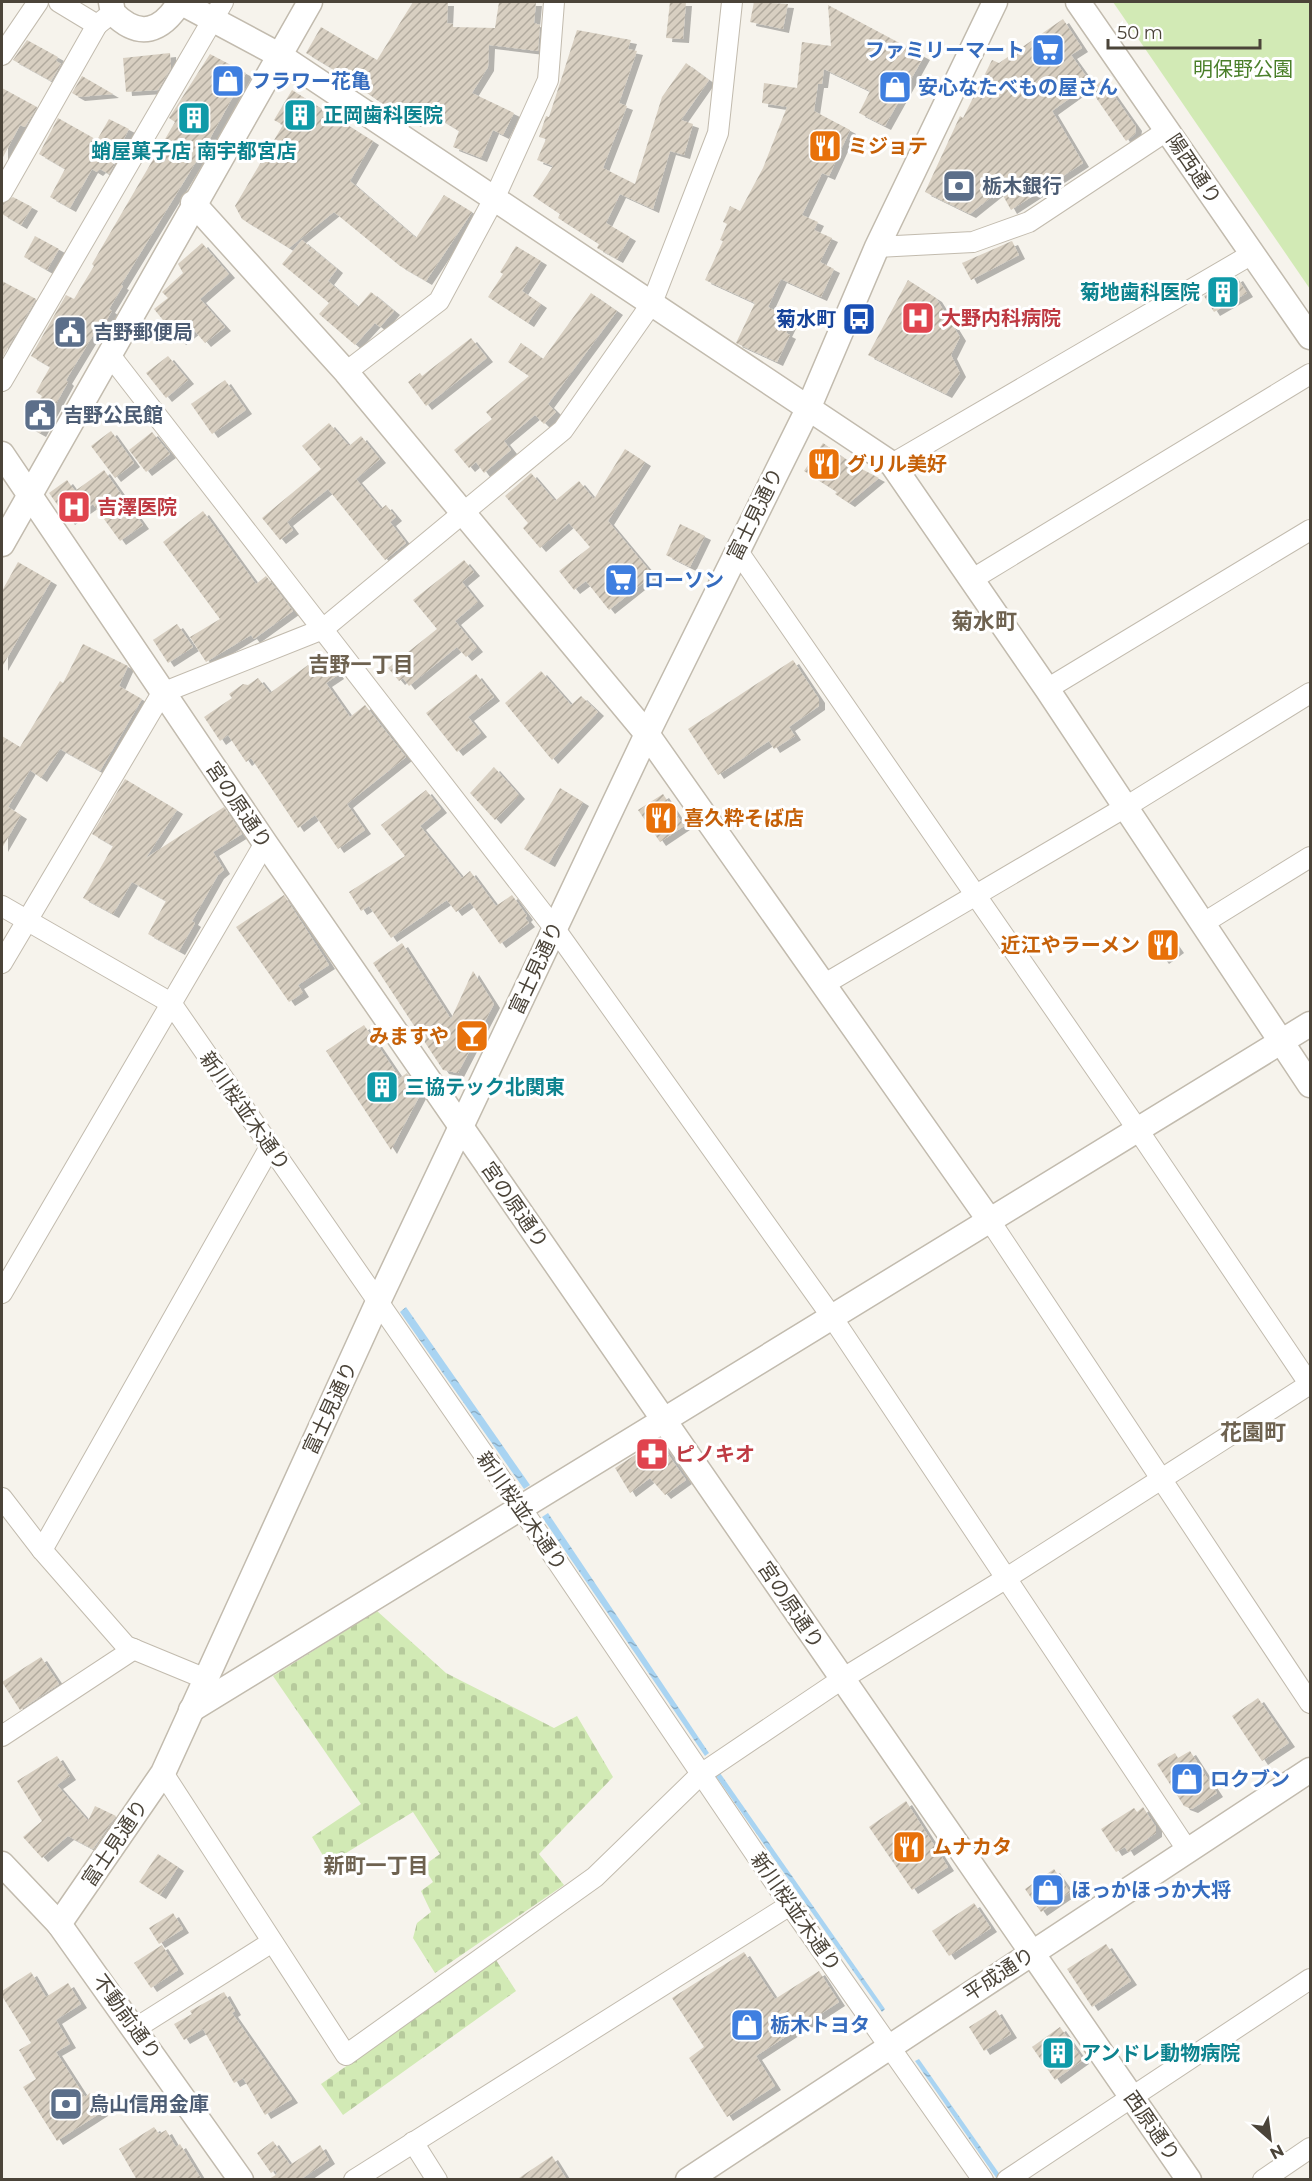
<svg xmlns="http://www.w3.org/2000/svg" width="1312" height="2181" font-family="Montserrat,'Noto Sans JP',sans-serif">
<defs>
<pattern id="cemetery-stones" width="16" height="16" patternUnits="userSpaceOnUse" patternTransform="scale(1.5)"><rect width="16" height="16" fill="#d2eab5"/><path d="M2 7V4a2 2 0 0 1 4 0v3zM10 15v-3a2 2 0 0 1 4 0v3z" fill="#b6ca9c"/></pattern>
<pattern id="water-ripples" width="26" height="14" patternUnits="userSpaceOnUse" patternTransform="scale(1.5)"><rect width="26" height="14" fill="#a9d4f2"/><path d="M2 4q2-2 4 0t4 0M15 11q2-2 4 0t4 0" fill="none" stroke="#8caec5"/></pattern>
<pattern id="building-hatch" width="6" height="6" patternUnits="userSpaceOnUse" patternTransform="scale(1.5)"><rect width="6" height="6" fill="#d8cfc1"/><path d="M-1 1l2-2M0 6l6-6M5 7l2-2" fill="none" stroke="#b1aa9e"/></pattern>
<filter id="shadow"><feDropShadow dx="6" dy="4" stdDeviation="0" flood-color="#0004"/></filter>
</defs>
<rect width="100%" height="100%" fill="#f6f3ec"/>
<g fill="url(#cemetery-stones)">
<path d="M377 1611 446 1673 554 1728 577 1716 613 1777 539 1854 564 1885 435 1973 413 1938 417 1923 431 1912 421 1891 433 1882 423 1866 440 1854 413 1812 328 1864 312 1837 361 1804 273 1676Z"/>
<path d="M496 1960 516 1991 343 2115 321 2084Z"/>
</g>
<path fill="#d2eab5" d="M1113 2H1310V289Z"/>
<g fill="url(#water-ripples)">
<path d="M406 1307 530 1485 524 1489 400 1312Z"/>
<path d="M548 1513 709 1753 705 1756 542 1517Z"/>
<path d="M720 1773 885 2009 882 2012 715 1775Z"/>
<path d="M919 2059 1003 2179H997L915 2061Z"/>
</g>
<g fill="url(#building-hatch)" filter="url(#shadow)">
<path d="M413 2H448L447 23 453 24V27L495 28 499 2H536L534 23 540 25 538 51 489 45 488 67 472 93 514 113 503 135 493 130 481 158 453 147 459 131 423 109 415 123 377 100 360 88 361 86 306 53 321 27 377 60Z"/>
<path d="M670 2H686L683 39 666 38Z"/>
<path d="M754 2 788 4 783 29 750 22Z"/>
<path d="M828 5 924 56 885 126 859 113 870 91 824 69 822 84H818L814 111 850 130 829 176 822 173 802 215 818 222 814 230 832 238 820 262 834 269 821 297 781 279 768 307 793 319 786 333 790 335 777 362 736 343 755 303 705 280 723 241 720 240 727 224 723 222 730 206 740 211 763 168 787 107 762 103 764 83 797 88 802 42 831 46Z"/>
<path d="M1063 19 1082 48 1071 55 1091 83 1052 111 1083 163 1011 210 1000 190 970 214 925 192 960 116 963 118 992 60 999 63Z"/>
<path d="M577 30 631 40 628 49 637 51 619 103 627 106 603 168 635 184 662 97 686 63 709 80 681 120 693 124 684 155 670 151 653 209 620 194 606 223 630 237 617 259 597 248 599 244 558 218 560 214 533 196 553 166 537 160 546 139 539 137 546 116 549 117Z"/>
<path d="M27 40 58 57 56 61 61 64 51 81 13 60Z"/>
<path d="M170 53 171 68 158 90 126 92 123 58Z"/>
<path d="M210 54 246 73 208 142 121 285 123 286 109 309 112 311 98 334 95 332 66 380 68 382 40 433 24 424 42 396 36 392 50 367 31 356 66 295 74 299 94 266 92 264 175 122 169 118Z"/>
<path d="M82 76 113 94 79 97 72 93Z"/>
<path d="M1103 80 1136 127 1135 134 1126 141 1090 89Z"/>
<path d="M2 88 37 107 25 127 20 125 2 159Z"/>
<path d="M292 90 373 141 350 181 416 238 444 195 472 212 426 281 400 266 334 212 289 248 242 219 235 206 283 125 274 120Z"/>
<path d="M58 118 97 140 109 119 129 129 116 154 119 156 109 174 100 169 97 172 92 169 70 208 50 197 65 169 39 154Z"/>
<path d="M13 197 32 207 21 225 2 214V204Z"/>
<path d="M35 236 59 249 47 270 24 257Z"/>
<path d="M302 240 337 269 328 281 358 307 371 292 394 311 380 327 375 323 355 345 319 314 329 303 282 264Z"/>
<path d="M1012 241 1019 255 971 280 962 263Z"/>
<path d="M202 243 229 274 200 299 225 327 205 343 194 330 180 341 154 309 168 298 162 292 183 273 178 264Z"/>
<path d="M516 246 541 261 522 291 541 304 528 323 488 297 503 274 500 272Z"/>
<path d="M1237 277 1247 293 1214 312 1204 296Z"/>
<path d="M908 280 936 298 960 337 951 355 960 373 946 394 868 355Z"/>
<path d="M2 281 36 299 2 358Z"/>
<path d="M591 293 617 311 548 404 556 412 544 424 535 415 504 441 511 450 484 473 476 462 469 468 454 450 492 419 486 412 529 376 508 362 521 343 543 359Z"/>
<path d="M471 338 487 358 426 406 408 382 420 373 422 376Z"/>
<path d="M168 356 188 380 166 398 146 373Z"/>
<path d="M225 380 246 410 212 434 191 404Z"/>
<path d="M329 423 349 446 361 436 380 459 356 479 381 509 386 505 396 517 390 522 406 543 385 560 328 489 287 522 293 530 280 540 262 518 321 469 302 446Z"/>
<path d="M111 431 134 463 115 478 91 446Z"/>
<path d="M152 432 170 454 146 472 129 450Z"/>
<path d="M823 443 854 465 879 478 849 503 835 494 837 492 804 471Z"/>
<path d="M625 449 645 462 608 521 653 575 609 610 586 581 574 590 559 571 590 547 569 523 540 548 523 528 528 523 505 496 531 473 555 501 579 481 594 499Z"/>
<path d="M104 470 143 525 120 541 93 504 69 521 49 493 67 480 75 491Z"/>
<path d="M203 511 256 584 266 576 293 611 254 639 251 635 206 662 190 637 220 619 163 542Z"/>
<path d="M680 524 705 536 690 567 666 555Z"/>
<path d="M464 560 474 572 462 582 478 602 455 621 477 648 466 657 457 647 409 686 403 678 399 681 388 668 437 629 413 600Z"/>
<path d="M18 562 51 581 2 667V591Z"/>
<path d="M177 624 193 647 168 663 153 640Z"/>
<path d="M83 644 128 666 119 686 142 699 100 771 60 749 41 778 30 770 8 807 21 815 2 848V736L20 747 60 681 63 683Z"/>
<path d="M323 654 338 675 326 683 350 717 365 705 406 757 347 804 365 830 338 849 315 815 298 828 251 758 246 762 228 735 220 741 204 717 232 698 229 694 243 684 248 685 258 678 270 693Z"/>
<path d="M793 660 819 699V706L789 727 795 736 774 749 769 741 718 775 688 729Z"/>
<path d="M541 671 571 705 581 696 598 712 552 760 505 703Z"/>
<path d="M476 674 494 697 468 717 481 733 457 752 426 713Z"/>
<path d="M494 767 519 795 495 820 470 793Z"/>
<path d="M125 779 177 810 146 858 224 807 242 834 213 852 224 870 218 875 192 921 195 923 179 951 148 934 166 901 132 882 113 914 83 898 113 846 92 834Z"/>
<path d="M560 788 583 802 549 863 524 849Z"/>
<path d="M426 790 441 809 420 826 462 878 470 871 496 906 512 895 527 916 525 918 529 923 500 944 470 902 456 912 447 900 391 938 369 906 361 911 349 892 405 856 381 825Z"/>
<path d="M663 794 684 826 660 842 638 810Z"/>
<path d="M284 895 329 965 298 985 303 993 289 1002 236 927Z"/>
<path d="M1164 929 1178 949 1163 960 1148 940Z"/>
<path d="M402 943 451 1019 473 971 494 1004 458 1073 443 1070 373 963Z"/>
<path d="M364 1025 400 1078 407 1073 420 1095 391 1150 326 1051Z"/>
<path d="M658 1440 686 1480 665 1495 650 1478 630 1493 615 1468Z"/>
<path d="M41 1657 59 1684 20 1710 2 1682Z"/>
<path d="M1258 1698 1289 1743 1262 1761 1232 1716Z"/>
<path d="M1190 1751 1217 1793 1192 1809 1184 1806 1157 1764 1175 1753 1178 1758Z"/>
<path d="M57 1756 70 1776 57 1785 88 1821 95 1806 116 1816 93 1849 68 1836 42 1858 23 1837 42 1821 17 1781Z"/>
<path d="M906 1801 948 1867 912 1890 869 1827Z"/>
<path d="M1143 1807 1156 1827V1833L1128 1852 1125 1847 1116 1852 1101 1829 1134 1808 1137 1812Z"/>
<path d="M158 1854 178 1867 160 1895 139 1882Z"/>
<path d="M1054 1869 1070 1892 1041 1912 1025 1889Z"/>
<path d="M974 1903 991 1928 949 1956 932 1931Z"/>
<path d="M173 1913 183 1929 159 1944 149 1928Z"/>
<path d="M1106 1944 1131 1981 1092 2007 1067 1969Z"/>
<path d="M162 1945 178 1970 151 1988 134 1963Z"/>
<path d="M744 1952 775 1999 819 1971 839 2002 756 2056 775 2086 727 2117 689 2058 704 2047 672 1998Z"/>
<path d="M31 1972 46 1997 68 1983 81 2004 56 2020 70 2044 56 2052 85 2097 90 2093 102 2112 57 2141 23 2087 36 2079 19 2050 31 2043 2 1996V1991Z"/>
<path d="M224 1992 235 2011 232 2013 292 2099 265 2115 243 2078 234 2083 203 2029 184 2040 174 2024 192 2014 190 2011Z"/>
<path d="M996 2010 1011 2034 984 2051 969 2027Z"/>
<path d="M1060 2027 1083 2060 1055 2080 1032 2047Z"/>
<path d="M154 2127 159 2134 166 2130 176 2147 180 2144 202 2180H137L119 2149Z"/>
<path d="M273 2141 290 2165 320 2145 329 2160 300 2180H268L277 2174 275 2170 271 2173 257 2153Z"/>
<path d="M552 2156 567 2180H516Z"/>
</g>
<g fill="none" stroke-linecap="round" stroke-linejoin="round">
<g stroke="#c2bbae" stroke-width="22">
<g id="minor">
<path d="M59 2 97 25 107 17"/>
<path d="M2 55 38 2"/>
<path d="M2 192 97 25"/>
<path d="M877 247 973 242 1029 222 1168 130"/>
<path d="M109 354 555 929 832 1317 1188 1851"/>
<path d="M346 372 439 301 495 197 548 80 554 2"/>
<path d="M2 381 223 2"/>
<path d="M892 464 1252 254"/>
<path d="M737 550 1138 1130 1310 1385"/>
<path d="M971 580 1310 374"/>
<path d="M1047 689 1310 530"/>
<path d="M2 906 171 1003 521 1508 790 1905 983 2180"/>
<path d="M1202 924 1310 857"/>
<path d="M2 963 162 693 323 629 563 430 652 303 718 133 732 2"/>
<path d="M823 985 1124 808 1310 693"/>
<path d="M990 1221 1310 1703"/>
<path d="M2 1293 265 843"/>
<path d="M2 1498 42 1550 126 1646 206 1679"/>
<path d="M42 1550 270 1147"/>
<path d="M2 1736 134 1649"/>
<path d="M163 1773 346 2055 595 1877 701 1774 842 1679 1005 1579 1310 1384"/>
<path d="M136 2028 272 1942"/>
<path d="M413 2142 437 2180"/>
<path d="M354 2180 790 1905"/>
<path d="M1007 2180 1310 1979"/>
<path d="M1263 2180 1310 2148"/>
</g>
</g>
<g stroke="#c2bbae" stroke-width="27">
<g id="tertiary">
<path d="M111 2 113 13C140 40 162 31 180 2"/>
<path d="M180 2 279 55 892 464 1047 689 1310 1085"/>
<path d="M1078 2 1310 337"/>
<path d="M193 203 346 372 647 734 990 1221"/>
<path d="M2 454 265 843 1189 2180"/>
<path d="M2 544 310 2"/>
<path d="M191 1710 1310 1024"/>
<path d="M2 1864 59 1924 241 2180"/>
<path d="M59 1924 163 1773 377 1304 647 734 808 409 877 247 995 2"/>
<path d="M688 2180 1310 1770"/>
</g>
</g>
<use href="#minor" stroke="#fff" stroke-width="20"/>
<use href="#tertiary" stroke="#fff" stroke-width="24"/>
</g>
<defs>
<g id="supermarket-square" transform="scale(1.725)"><rect x="-9" y="-9" width="18" height="18" rx="4" fill="#3f7fe0" stroke="#fff"/><path d="M-6-5.5h2.5l.6 2H6L4.5 2H-2.5L-4.4-4H-6ZM-1.5 3.2a1.3 1.3 0 1 0 .1 0ZM3 3.2a1.3 1.3 0 1 0 .1 0Z" fill="#fff"/></g>
<g id="shop-square" transform="scale(1.725)"><rect x="-9" y="-9" width="18" height="18" rx="4" fill="#3f7fe0" stroke="#fff"/><path d="M-5-2.5h2.3a2.7 3.5 0 0 1 5.4 0H5L5.5 6h-11ZM-1.5-2.5h3a1.5 2.3 0 0 0-3 0Z" fill="#fff"/></g>
<g id="building-square" transform="scale(1.725)"><rect x="-9" y="-9" width="18" height="18" rx="4" fill="#0f9aa8" stroke="#fff"/><path d="M-4-6H4V6H1V3H-1V6H-4ZM-2.5-4.3h1.7v1.8h-1.7ZM.8-4.3h1.7v1.8H.8ZM-2.5-1h1.7V.8h-1.7ZM.8-1h1.7V.8H.8Z" fill="#fff"/></g>
<g id="restaurant-square" transform="scale(1.725)"><rect x="-9" y="-9" width="18" height="18" rx="4" fill="#e8710a" stroke="#fff"/><path d="M-5-6h1v4h1v-4h1v4h1v-4h1v5L-1.5 .5V6h-2V.5L-5-1ZM5-6V6H3V1.5H1.5Q1.5-4 5-6Z" fill="#fff"/></g>
<g id="bank-square" transform="scale(1.725)"><rect x="-9" y="-9" width="18" height="18" rx="4" fill="#5c6f8a" stroke="#fff"/><path d="M-6-4H6V4H-6ZM0-2.3a2.3 2.3 0 1 0 0 4.6a2.3 2.3 0 1 0 0-4.6Z" fill="#fff"/></g>
<g id="hospital-square" transform="scale(1.725)"><rect x="-9" y="-9" width="18" height="18" rx="4" fill="#e0444e" stroke="#fff"/><path d="M-5-5h3v3.5h4V-5h3V5h-3V1.5h-4V5h-3Z" fill="#fff"/></g>
<g id="bus-square" transform="scale(1.725)"><rect x="-9" y="-9" width="18" height="18" rx="4" fill="#1a4fb4" stroke="#fff"/><path d="M-5-6H5V4H4V6H2V4H-2V6H-4V4H-5ZM-3.5-4V0h7V-4ZM-3.5 1.2v1.5H-2V1.2ZM2 1.2v1.5H3.5V1.2Z" fill="#fff"/></g>
<g id="civic-square" transform="scale(1.725)"><rect x="-9" y="-9" width="18" height="18" rx="4" fill="#5c6f8a" stroke="#fff"/><path d="M-.6-6.5H3V-4.5H.6V-3L4-1V1h2V6H-6V1h2V-1L-.6-3ZM-1.2 2.5V6h2.4V2.5Z" fill="#fff"/></g>
<g id="bar-square" transform="scale(1.725)"><rect x="-9" y="-9" width="18" height="18" rx="4" fill="#e8710a" stroke="#fff"/><path d="M-6-5H6L.8 .8V4.5H3.5V6h-7V4.5H-.8V.8Z" fill="#fff"/></g>
<g id="pharmacy-square" transform="scale(1.725)"><rect x="-9" y="-9" width="18" height="18" rx="4" fill="#e0444e" stroke="#fff"/><path d="M-2-6h4v4h4v4h-4v4h-4v-4h-4v-4h4Z" fill="#fff"/></g>
</defs>
<g fill-rule="evenodd">
<use href="#supermarket-square" x="1048" y="50"/>
<use href="#shop-square" x="228" y="81"/>
<use href="#shop-square" x="895" y="87"/>
<use href="#building-square" x="300" y="115"/>
<use href="#building-square" x="194" y="118"/>
<use href="#restaurant-square" x="825" y="146"/>
<use href="#bank-square" x="959" y="186"/>
<use href="#building-square" x="1223" y="292"/>
<use href="#hospital-square" x="918" y="318"/>
<use href="#bus-square" x="859" y="319"/>
<use href="#civic-square" x="70" y="332"/>
<use href="#civic-square" x="40" y="415"/>
<use href="#restaurant-square" x="824" y="464"/>
<use href="#hospital-square" x="74" y="507"/>
<use href="#supermarket-square" x="621" y="580"/>
<use href="#restaurant-square" x="661" y="818"/>
<use href="#restaurant-square" x="1163" y="945"/>
<use href="#bar-square" x="472" y="1036"/>
<use href="#building-square" x="382" y="1087"/>
<use href="#pharmacy-square" x="652" y="1454"/>
<use href="#shop-square" x="1187" y="1779"/>
<use href="#restaurant-square" x="909" y="1847"/>
<use href="#shop-square" x="1048" y="1890"/>
<use href="#shop-square" x="747" y="2025"/>
<use href="#building-square" x="1058" y="2053"/>
<use href="#bank-square" x="66" y="2104"/>
</g>
<g text-anchor="middle" dominant-baseline="central" stroke-width="6" stroke-linejoin="round" paint-order="stroke">
<g font-size="20" font-weight="bold" fill="#366cbe" stroke="#fff" text-anchor="start">
<text x="1025" y="50" text-anchor="end">ファミリーマート</text>
<text x="251" y="81">フラワー花亀</text>
<text x="918" y="87">安心なたべもの屋さん</text>
<text x="644" y="580">ローソン</text>
<text x="1210" y="1779">ロクブン</text>
<text x="1071" y="1890">ほっかほっか大将</text>
<text x="770" y="2025">栃木トヨタ</text>
</g>
<g font-size="20" fill="#4a7f2a" stroke="#fff">
<text x="1243" y="69">明保野公園</text>
</g>
<g font-size="20" font-weight="bold" fill="#0d838f" stroke="#fff" text-anchor="start">
<text x="323" y="115">正岡歯科医院</text>
<text x="194" y="151" text-anchor="middle">蛸屋菓子店 南宇都宮店</text>
<text x="1200" y="292" text-anchor="end">菊地歯科医院</text>
<text x="405" y="1087">三協テック北関東</text>
<text x="1081" y="2053">アンドレ動物病院</text>
</g>
<g font-size="20" font-weight="bold" fill="#c56008" stroke="#fff" text-anchor="start">
<text x="848" y="146">ミジョテ</text>
<text x="847" y="464">グリル美好</text>
<text x="684" y="818">喜久粋そば店</text>
<text x="1140" y="945" text-anchor="end">近江やラーメン</text>
<text x="449" y="1036" text-anchor="end">みますや</text>
<text x="932" y="1847">ムナカタ</text>
</g>
<g font-size="20" fill="#4b4439" stroke="#fff">
<text transform="translate(1194 169) rotate(56)">陽西通り</text>
<text transform="translate(755 514) rotate(-64)">富士見通り</text>
<text transform="translate(239 805) rotate(56)">宮の原通り</text>
<text transform="translate(536 968) rotate(-65)">富士見通り</text>
<text transform="translate(245 1111) rotate(55)">新川桜並木通り</text>
<text transform="translate(515 1205) rotate(55)">宮の原通り</text>
<text transform="translate(330 1408) rotate(-65)">富士見通り</text>
<text transform="translate(522 1511) rotate(55)">新川桜並木通り</text>
<text transform="translate(791 1605) rotate(56)">宮の原通り</text>
<text transform="translate(115 1843) rotate(-56)">富士見通り</text>
<text transform="translate(796 1912) rotate(55)">新川桜並木通り</text>
<text transform="translate(999 1974) rotate(-33)">平成通り</text>
<text transform="translate(127 2017) rotate(54)">不動前通り</text>
<text transform="translate(1152 2126) rotate(55)">西原通り</text>
</g>
<g font-size="20" font-weight="bold" fill="#4e5e75" stroke="#fff" text-anchor="start">
<text x="982" y="186">栃木銀行</text>
<text x="93" y="332">吉野郵便局</text>
<text x="63" y="415">吉野公民館</text>
<text x="89" y="2104">烏山信用金庫</text>
</g>
<g font-size="20" font-weight="bold" fill="#be3a42" stroke="#fff" text-anchor="start">
<text x="941" y="318">大野内科病院</text>
<text x="97" y="507">吉澤医院</text>
<text x="675" y="1454">ピノキオ</text>
</g>
<g font-size="20" font-weight="bold" fill="#164399" stroke="#fff" text-anchor="end">
<text x="836" y="319">菊水町</text>
</g>
<g font-size="21" font-weight="bold" fill="#6e6250" stroke="#fff">
<text x="361" y="664">吉野一丁目</text>
<text x="376" y="1865">新町一丁目</text>
</g>
<g font-size="22" font-weight="bold" fill="#6e6250" stroke="#fff">
<text x="984" y="621">菊水町</text>
<text x="1253" y="1432">花園町</text>
</g>
</g>
<rect width="1312" height="2181" fill="none" stroke="#4b4439" stroke-width="6"/>
<g transform="translate(1270 2139) rotate(152)" stroke="#ffffff" stroke-width="4.5" paint-order="stroke">
<path d="M0-4.5L10 22L0 15L-10 22Z" fill="#4b4439"/>
<text y="-9" font-size="16" font-weight="bold" text-anchor="middle" fill="#4b4439">N</text>
</g>
<path d="M1108 39v9h152v-9" fill="none" stroke="#4b4439" stroke-width="3"/>
<text x="1117" y="39" font-size="18" fill="#4b4439" stroke="#ffffff" stroke-width="4.5" paint-order="stroke">50 m</text>
</svg>
